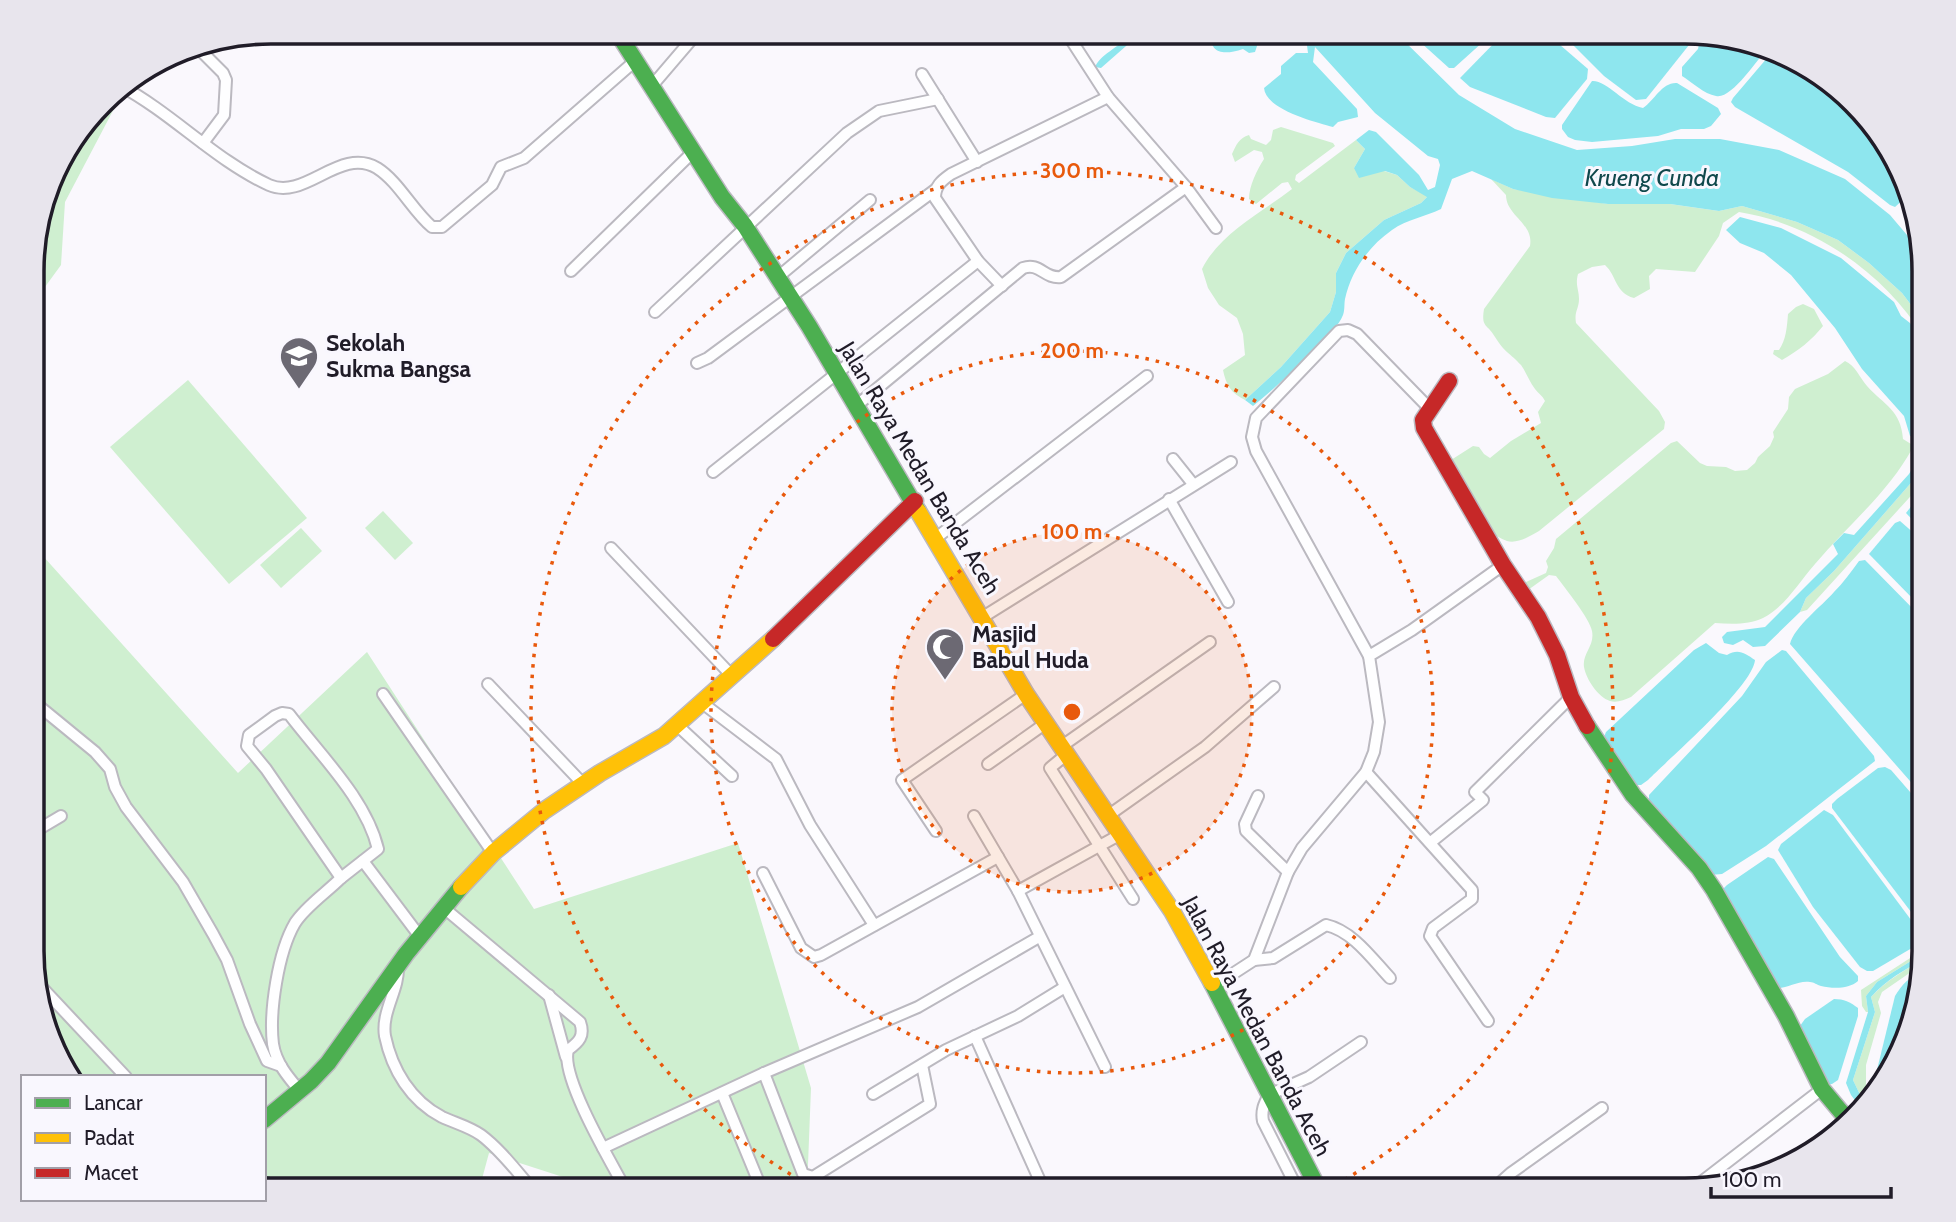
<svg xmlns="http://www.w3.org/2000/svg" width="1956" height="1222" font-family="Cabin,sans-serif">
<rect width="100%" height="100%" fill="#faf8fd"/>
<g fill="#cfefd0">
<path d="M128 82 65 202 61 265 34 302V240L56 165 113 91Z"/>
<path d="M1281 127 1333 143 1335 146 1296 175 1295 180 1299 183 1356 140 1365 149 1354 168 1384 171 1397 175 1410 187 1428 196 1421 203 1384 220 1346 253 1336 273V292L1330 312 1281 367 1245 400C1231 393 1226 385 1223 370L1245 355 1243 334 1237 318 1219 305 1208 288 1202 269C1220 233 1261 213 1292 189L1288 182 1282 183 1256 204 1249 199C1249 186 1257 170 1264 159L1262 152 1254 150 1235 162 1232 154C1236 145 1239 138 1249 135L1251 139 1266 145 1271 140 1273 130Z"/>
<path d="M1491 179 1513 189 1608 204H1670L1719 211 1742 206 1797 222 1838 240 1869 263 1902 293 1924 322V337C1884 273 1814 224 1739 212L1723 223 1719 236 1695 272 1656 269 1649 276 1650 289 1634 298C1615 293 1617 276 1605 265L1592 267 1578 274C1575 285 1579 289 1579 299 1579 309 1574 311 1576 323L1659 411 1665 422 1664 429 1539 531C1530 536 1518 544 1507 541 1480 533 1462 483 1451 460L1473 446 1479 447 1484 454 1490 458 1511 441 1541 423 1538 412 1545 401C1542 395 1539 394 1535 389 1529 381 1526 372 1521 365 1510 353 1505 353 1495 337 1487 323 1481 328 1484 309L1530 246C1534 223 1506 216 1506 195Z"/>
<path d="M1803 304 1814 309 1823 326C1812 340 1798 351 1782 360L1773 354 1774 350H1779C1786 340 1787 327 1788 314L1796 307Z"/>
<path d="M1845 361C1855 365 1860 378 1867 386 1884 405 1901 410 1903 439L1911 444 1912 449C1888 493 1847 526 1815 564 1799 582 1785 607 1763 618 1749 625 1731 624 1715 623L1631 697C1624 700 1617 703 1610 701 1598 697 1586 679 1584 667 1582 653 1595 646 1592 631 1590 619 1565 588 1556 576L1549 575 1528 590 1524 587 1526 582 1546 573 1548 567 1546 561 1554 548 1556 539 1671 443 1677 441 1700 463 1707 466 1726 467 1735 471 1747 470 1755 463 1758 457 1770 446 1774 437 1773 432 1788 409 1789 397 1795 389 1828 374Z"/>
<path d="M188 380 307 518 229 584 110 447Z"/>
<path d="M1924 468V479L1919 487 1807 610 1800 612 1806 598 1834 571Z"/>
<path d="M383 511 413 543 395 560 365 528Z"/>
<path d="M301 528 322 551 281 588 260 565Z"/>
<path d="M34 546 238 773 367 652 534 909 738 843 811 1088 807 1190H574L566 1178 489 1153 479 1190H264V1077H69L64 1071 34 982Z"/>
<path d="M1924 949V953L1877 982 1866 996 1868 1012H1866L1862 1006 1861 990Z"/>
<path d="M1924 959V963L1882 992 1878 1002 1881 1013 1866 1065V1095L1868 1099 1864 1103 1853 1080 1875 1012 1871 997C1886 981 1904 970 1924 959Z"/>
</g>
<g fill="#8ee6ee">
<path d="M1131 32H1142L1101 68 1095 67C1102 52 1122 47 1131 32Z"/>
<path d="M1210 32H1254L1257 46 1255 52 1249 53 1243 49C1224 55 1210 55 1210 32Z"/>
<path d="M1299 32H1395L1459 95 1515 129 1577 150 1632 146 1675 139H1720L1779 150 1845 179 1890 215 1924 255V322L1902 293 1869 263 1838 240 1797 222 1742 206 1719 211 1670 204H1608L1552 198 1513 189 1472 171 1452 179 1441 209C1425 217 1407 219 1392 230 1369 246 1351 271 1345 299 1344 304 1345 310 1343 315 1339 326 1327 336 1319 344 1298 366 1277 387 1253 406L1245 400 1281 367 1330 312 1336 292V273L1346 253 1384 220 1421 203 1427 197 1410 187 1397 175 1385 171 1359 178 1354 168 1365 149 1356 140 1369 130 1376 132 1419 175 1428 190 1435 187 1440 165 1438 159 1428 156 1375 113 1315 47 1313 62 1357 109 1358 117 1338 122 1333 127C1315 122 1266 110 1264 88L1281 74V66L1296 53H1308L1306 38Z"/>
<path d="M1409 32H1494L1454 68H1449Z"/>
<path d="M1505 32H1545L1588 69 1587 79 1555 118 1546 117 1470 87 1460 78Z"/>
<path d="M1560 32H1679L1688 40 1689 45 1646 99 1636 100 1604 76Z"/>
<path d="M1690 32 1748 40 1767 49C1757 60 1731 100 1716 96 1704 94 1692 82 1682 76V67L1698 49 1699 44Z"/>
<path d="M1773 51 1818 72 1892 151 1906 197 1895 207 1890 205 1848 172 1735 107 1731 102 1733 98Z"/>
<path d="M1592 81C1607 80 1623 104 1643 108 1655 100 1662 82 1677 83L1718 108 1721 114 1711 126 1704 129H1681L1658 136 1592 142 1575 140 1568 137 1562 129V125Z"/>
<path d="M1740 217 1781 228 1841 258 1894 302 1901 316 1910 323 1924 345V434L1915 438 1910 436 1904 416 1862 369 1835 328 1791 275 1764 253 1740 243 1726 230Z"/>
<path d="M1924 449V468L1834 571 1806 598 1800 612 1765 646 1753 647 1743 640 1733 645 1724 643 1722 637 1727 632 1765 627 1838 554 1833 544 1844 533 1854 535 1909 474Z"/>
<path d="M1924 490V532L1906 513Z"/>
<path d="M1900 521 1924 542V606L1918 604 1869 554 1895 523Z"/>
<path d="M1865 560 1924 620V797L1790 644C1794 627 1822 606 1834 592 1843 583 1851 572 1859 561Z"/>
<path d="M1706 643 1719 653 1727 655C1738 648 1745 653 1755 660 1753 686 1670 758 1648 780L1641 785H1635L1606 745 1604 737 1606 732 1694 650Z"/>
<path d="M1782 650 1786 651 1874 756 1875 761 1766 846 1722 874 1710 875 1649 802V795L1742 696 1766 662Z"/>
<path d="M1885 767 1891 770 1924 808V929L1832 808V804L1837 799 1878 768Z"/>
<path d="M1824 810 1833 815 1920 932 1921 940 1917 945 1873 971H1867L1860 967 1813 907 1778 850 1781 844Z"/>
<path d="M1768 857 1774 859 1840 957 1858 976V981C1849 989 1833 989 1821 986 1817 985 1814 982 1810 982 1799 980 1788 988 1777 988L1723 895V889L1727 885Z"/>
<path d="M1924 953V959C1904 970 1886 980 1871 997L1875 1012 1853 1080 1864 1103 1860 1107 1851 1095 1846 1083 1868 1012 1866 996 1877 982Z"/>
<path d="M1922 973 1884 1084 1877 1091 1875 1078 1895 996C1901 986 1910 975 1922 973Z"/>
<path d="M1834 999C1844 999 1850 1002 1858 1008V1016L1838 1080 1832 1084 1825 1085 1797 1030 1805 1019Z"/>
</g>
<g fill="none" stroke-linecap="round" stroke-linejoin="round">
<g stroke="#bbb9c0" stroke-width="14">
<g id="street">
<path d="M1066 32 1108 97 1186 187 1216 228"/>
<path d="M196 46 223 73 226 80 224 115 203 143"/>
<path d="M922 74 977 162"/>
<path d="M121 86C173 114 215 160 269 185 305 201 340 146 377 168 399 182 412 210 432 227H442L492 185 501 167 524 158 635 61"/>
<path d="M651 87 698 32"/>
<path d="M571 271 693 152"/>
<path d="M778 277 870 200"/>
<path d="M1002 286 978 261 935 198C935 186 941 181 951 174L1108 97"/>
<path d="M655 312 847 133 879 111 938 99"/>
<path d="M697 363 708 358 935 190"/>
<path d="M856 406 1023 268C1040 262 1044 279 1061 277L1186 187"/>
<path d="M1173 459 1193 484"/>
<path d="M713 472 978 261"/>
<path d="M1169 499 1228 602"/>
<path d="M936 538 1147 376"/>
<path d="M611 548 733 677"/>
<path d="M983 617 1231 462"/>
<path d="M1369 656 1256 451 1252 437 1256 418 1339 331 1348 330 1357 334 1430 409"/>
<path d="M488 684 583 784"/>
<path d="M383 694 493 853"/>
<path d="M34 702 95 752 110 769 115 787 126 807 183 882 213 934 227 960 250 1024 267 1061 281 1066"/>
<path d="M701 702 776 759 810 825 874 925"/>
<path d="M282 713 289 714C320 755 366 799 378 849L341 878 266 769 247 746 249 735 275 716Z"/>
<path d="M677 725 732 776"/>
<path d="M1062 746 1210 642"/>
<path d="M1067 754 1050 768 1133 899"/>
<path d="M988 764 1046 723"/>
<path d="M1366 772 1472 890V899L1433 928 1430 936 1488 1021"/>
<path d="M1258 796 1245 824 1246 831 1288 872"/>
<path d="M1109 815 1205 747 1274 687"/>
<path d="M974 816 1018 891 1105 1067"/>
<path d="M936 831 902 780 1026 694"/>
<path d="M34 832 61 816"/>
<path d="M1431 842 1483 800 1475 792 1571 697"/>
<path d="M363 861 421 938"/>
<path d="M763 873 801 948 814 957 821 955 998 857"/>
<path d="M1018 891 1121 834"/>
<path d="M444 908 580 1022C585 1036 579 1042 568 1050 560 1077 612 1164 626 1190"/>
<path d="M1254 960 1273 958 1326 925C1353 931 1373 960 1390 978"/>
<path d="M398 967C399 990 381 1012 385 1036 392 1070 411 1101 442 1117 455 1123 470 1127 481 1135 501 1150 517 1172 533 1190"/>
<path d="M34 979 126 1077"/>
<path d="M1214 986 1254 960 1288 872 1302 848 1366 772 1374 752 1379 722 1369 656 1412 630 1503 565"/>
<path d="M549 995 566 1057"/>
<path d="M975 1036 1044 1190"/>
<path d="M59 1058 75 1077"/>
<path d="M764 1073 803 1174 813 1177 930 1104 922 1065"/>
<path d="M300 1091C288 1077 276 1063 273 1044 269 1012 278 952 295 923 305 907 327 892 341 878"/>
<path d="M722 1093 762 1190"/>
<path d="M873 1094 946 1050 1018 1016 1065 987"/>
<path d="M603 1148 764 1073 918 1007 1039 937"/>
<path d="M1298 1190 1263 1121C1261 1111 1264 1104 1269 1095L1309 1077 1361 1042"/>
<path d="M1492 1190 1511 1173 1602 1108"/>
<path d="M1691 1190 1822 1089"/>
</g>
</g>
<g stroke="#bbb9c0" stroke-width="19">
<g id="fast">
<path d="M617 32 722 197 745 226 809 326 918 511"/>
<path d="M1587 726 1633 795 1699 868 1714 890 1786 1016 1822 1089 1847 1119"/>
<path d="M1212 983 1319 1190"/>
<path d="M264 1120 311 1081 328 1063 406 954 461 887"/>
</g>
</g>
<g stroke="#bbb9c0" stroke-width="19">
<g id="slow">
<path d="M918 511 1026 694 1172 911 1212 983"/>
<path d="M461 887 494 852 545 810 600 773 664 736 773 639"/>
</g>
</g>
<g stroke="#bbb9c0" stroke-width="19">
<g id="jam">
<path d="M1449 381 1423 420 1424 428 1503 565 1538 617 1557 655 1571 697 1587 726"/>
<path d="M773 639 915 501"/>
</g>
</g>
<use href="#street" stroke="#fefeff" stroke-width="10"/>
<use href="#fast" stroke="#4caf50" stroke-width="16"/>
<use href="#slow" stroke="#ffc107" stroke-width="16"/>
<use href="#jam" stroke="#c62828" stroke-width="16"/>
</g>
<circle cx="1072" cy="712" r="180" fill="#e8590c" fill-opacity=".12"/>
<g fill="none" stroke="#e8590c" stroke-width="3.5" stroke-dasharray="3.5 7">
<circle cx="1072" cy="712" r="180"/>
<circle cx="1072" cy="712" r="361"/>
<path d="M818 1190A541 541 0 1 1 1326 1190"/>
</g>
<defs>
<g id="school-pin" transform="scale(2.0125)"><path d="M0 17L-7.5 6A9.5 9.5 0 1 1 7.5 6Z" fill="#6c6973" stroke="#f9f7fe"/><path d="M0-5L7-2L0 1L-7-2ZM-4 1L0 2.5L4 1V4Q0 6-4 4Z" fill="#fff"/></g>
<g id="mosque-pin" transform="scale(2.0125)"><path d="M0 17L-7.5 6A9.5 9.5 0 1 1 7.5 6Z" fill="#6c6973" stroke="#f9f7fe"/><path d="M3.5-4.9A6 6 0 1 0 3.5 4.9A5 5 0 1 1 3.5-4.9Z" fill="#fff"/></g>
</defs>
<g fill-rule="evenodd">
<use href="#school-pin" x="299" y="356"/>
<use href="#mosque-pin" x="945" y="647"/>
</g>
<g text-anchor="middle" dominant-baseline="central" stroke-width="6" stroke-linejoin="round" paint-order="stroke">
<g font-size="23" font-weight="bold" fill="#201c28" stroke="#f9f7fe" text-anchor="start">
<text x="326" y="343">Sekolah<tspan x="326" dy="26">Sukma Bangsa</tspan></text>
<text x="972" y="634">Masjid<tspan x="972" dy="26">Babul Huda</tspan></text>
</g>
<g font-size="23" fill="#201c28" stroke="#f9f7fe">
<text transform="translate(920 468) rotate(59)">Jalan Raya Medan Banda Aceh</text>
<text transform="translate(1257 1026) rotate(62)">Jalan Raya Medan Banda Aceh</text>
</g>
<g font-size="24" font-style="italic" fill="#0f484c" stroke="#f9f7fe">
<text x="1652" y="177">Krueng Cunda</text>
</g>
</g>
<path d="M0 0H1956V1222H0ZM271 44H1685A227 227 0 0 1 1912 271V951A227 227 0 0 1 1685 1178H271A227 227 0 0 1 44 951V271A227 227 0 0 1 271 44Z" fill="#e8e5ed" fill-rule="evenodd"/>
<path fill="none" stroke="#201c28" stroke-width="3.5" d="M271 44H1685A227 227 0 0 1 1912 271V951A227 227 0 0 1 1685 1178H271A227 227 0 0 1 44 951V271A227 227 0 0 1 271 44Z"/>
<circle cx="1072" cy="712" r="10" fill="#e8590c" stroke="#f9f7fe" stroke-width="3.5"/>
<g font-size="21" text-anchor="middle" font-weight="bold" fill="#e8590c" stroke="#f9f7fe" stroke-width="6" stroke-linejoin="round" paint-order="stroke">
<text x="1072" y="178">300 m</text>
<text x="1072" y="358">200 m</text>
<text x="1072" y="539">100 m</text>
</g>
<rect x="21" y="1075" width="245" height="126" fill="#f9f7fe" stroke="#a29fa8" stroke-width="2"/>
<rect x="35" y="1098" width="35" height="10" fill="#4caf50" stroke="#a29fa8" stroke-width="2"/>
<text x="84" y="1110" font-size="21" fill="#201c28">Lancar</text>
<rect x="35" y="1133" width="35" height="10" fill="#ffc107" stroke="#a29fa8" stroke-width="2"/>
<text x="84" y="1145" font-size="21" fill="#201c28">Padat</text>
<rect x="35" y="1168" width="35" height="10" fill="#c62828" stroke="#a29fa8" stroke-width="2"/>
<text x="84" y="1180" font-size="21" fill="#201c28">Macet</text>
<path d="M1711 1187v10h180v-10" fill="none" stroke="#201c28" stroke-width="3.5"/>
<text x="1722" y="1187" font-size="21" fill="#201c28" stroke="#f9f7fe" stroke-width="5" paint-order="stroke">100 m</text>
</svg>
